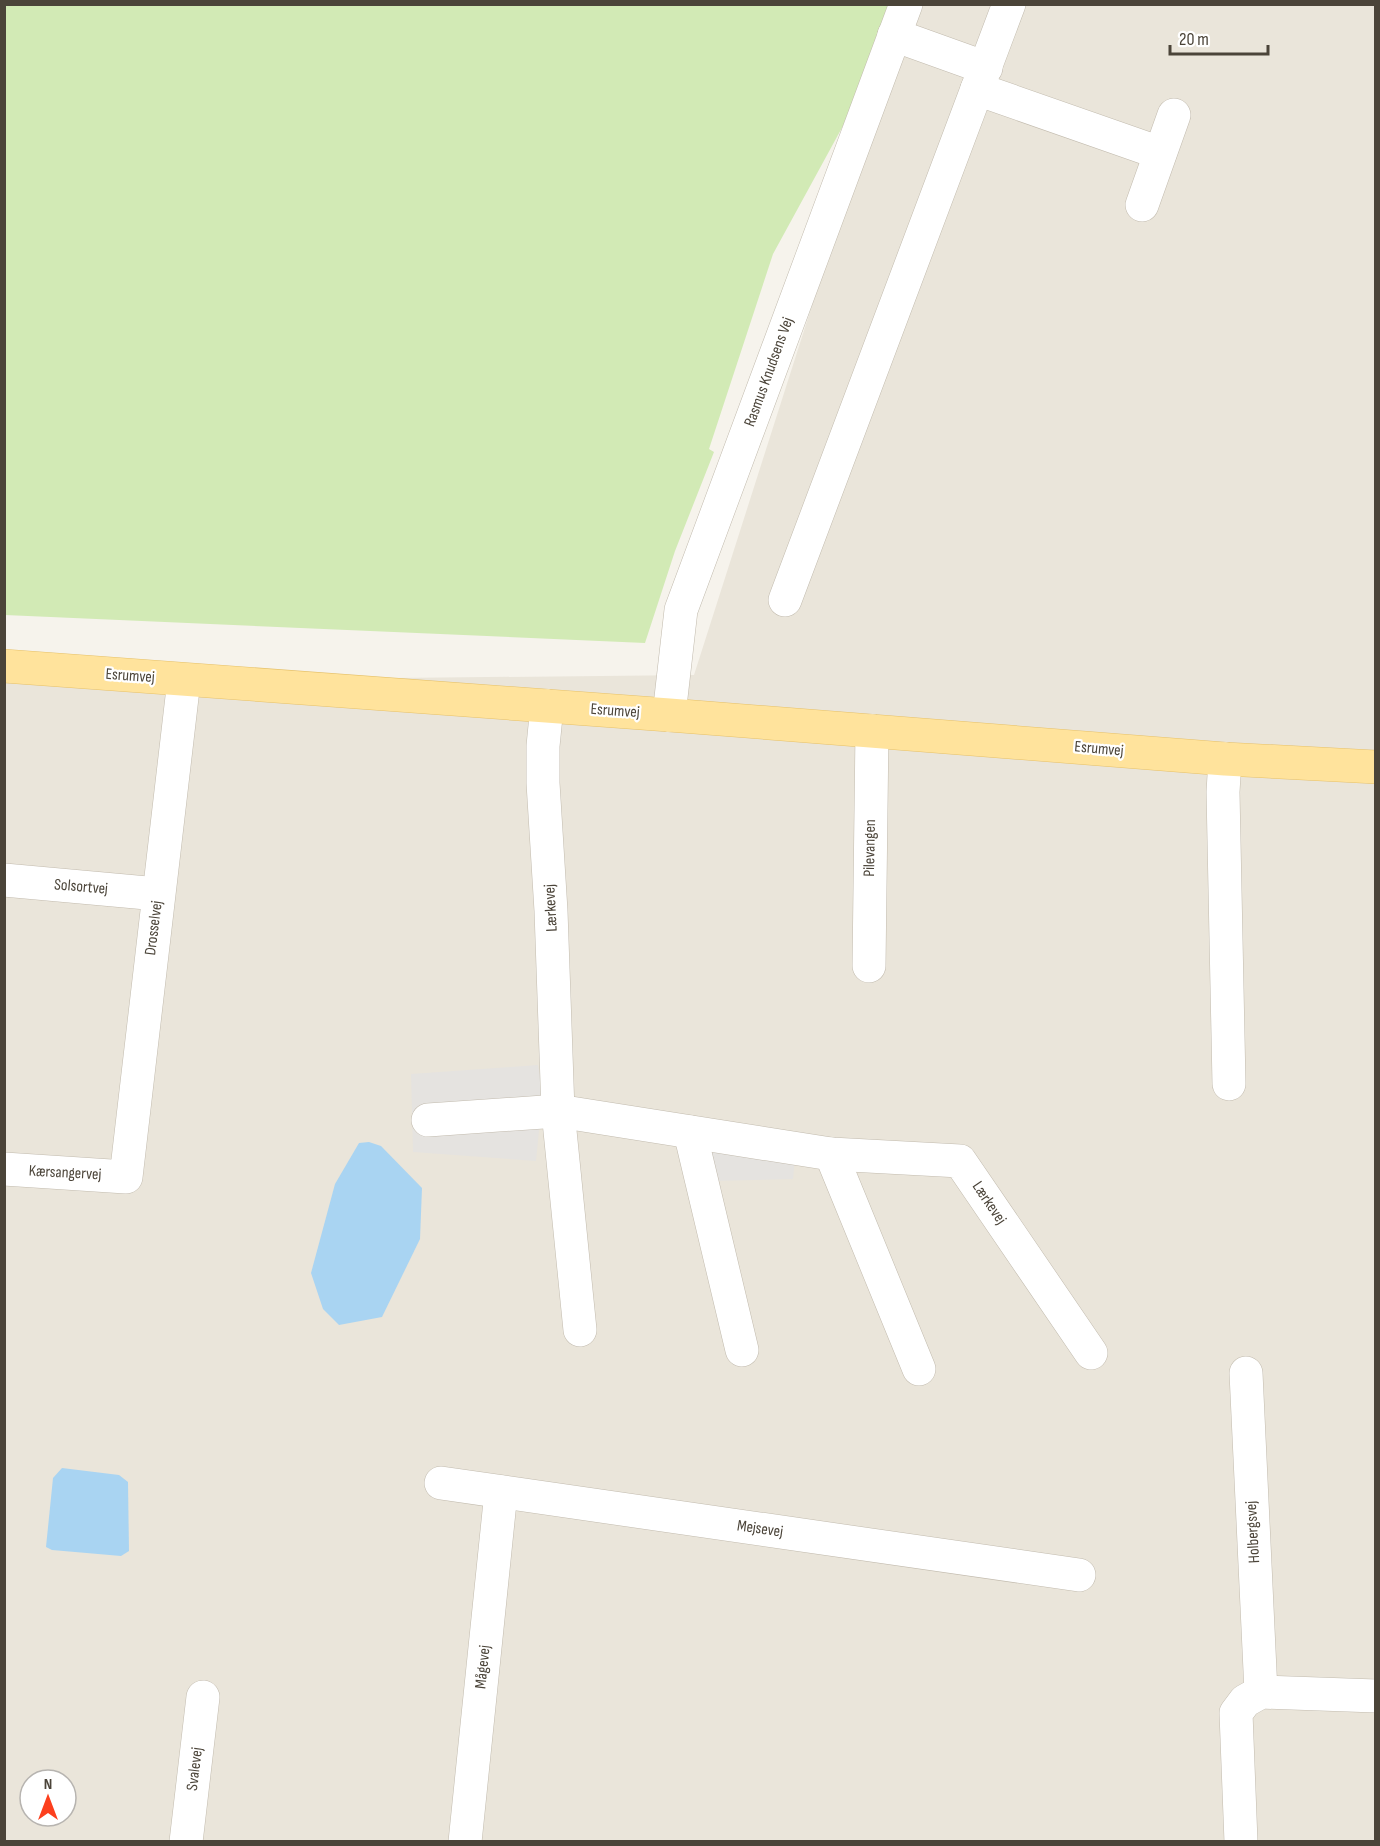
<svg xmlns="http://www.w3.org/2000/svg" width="1380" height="1846" font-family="'Sofia Sans Condensed',sans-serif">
<rect width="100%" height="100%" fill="#f6f3ec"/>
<path fill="#eae5da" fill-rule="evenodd" d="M908 5H1375V1841H5L4 682 694 675ZM30 1780H66V1816H30Z"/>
<path fill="#d2eab5" d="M5 5H889L844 124 773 254 709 449 714 452 675 551 645 643 5 615Z"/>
<g fill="#e5e3e0">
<path d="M538 1065 543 1091 536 1161 413 1152 411 1074Z"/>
<path d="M708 1152 795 1159 793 1179 713 1181Z"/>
</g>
<g fill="#a9d4f2">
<path d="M369 1142 381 1146 422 1188 420 1239 382 1317 339 1325 323 1309 311 1273 335 1184 359 1143Z"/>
<path d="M62 1468 119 1475 128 1482 129 1551 121 1556 52 1550 46 1547 53 1478Z"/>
</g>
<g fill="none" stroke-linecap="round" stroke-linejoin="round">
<g stroke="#c2bbae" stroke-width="34">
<g id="minor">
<path d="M894 35 986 68"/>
<path d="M977 89 1160 153"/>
<path d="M1142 205 1174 115"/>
<path d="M785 600 1009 4"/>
<path d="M547 706 543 746V783L551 911 558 1111 580 1330"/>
<path d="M669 715 681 610 906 4"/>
<path d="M1225 759 1223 792 1229 1084"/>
<path d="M4 880 158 894"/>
<path d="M869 966 872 731"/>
<path d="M428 1120 558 1111 831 1154 960 1161 1091 1353"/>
<path d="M690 1132 742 1350"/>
<path d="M831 1154 919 1369"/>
<path d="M4 1169 126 1177 184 680"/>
<path d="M1246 1373 1261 1692"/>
<path d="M441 1483 1079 1575"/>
<path d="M186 1842 203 1697"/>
<path d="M465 1842 501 1492"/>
<path d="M1241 1842 1236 1713 1245 1701 1261 1692 1376 1696"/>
</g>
</g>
<g stroke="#e6c16a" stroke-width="34">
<path id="major" d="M4 666 669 715 1225 759 1376 767"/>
</g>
<use href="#minor" stroke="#fff" stroke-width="33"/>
<use href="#major" stroke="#ffe39c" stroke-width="33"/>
</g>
<g text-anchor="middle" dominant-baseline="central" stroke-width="4.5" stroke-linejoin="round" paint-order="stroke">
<g font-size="16" fill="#4b4439" stroke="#fff">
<text transform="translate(769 372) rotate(-70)">Rasmus Knudsens Vej</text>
<text transform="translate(130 676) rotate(4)">Esrumvej</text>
<text transform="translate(615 711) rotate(4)">Esrumvej</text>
<text transform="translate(1099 749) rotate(5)">Esrumvej</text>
<text transform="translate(870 848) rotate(-89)">Pilevangen</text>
<text transform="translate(81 887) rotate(5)">Solsortvej</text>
<text transform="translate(551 908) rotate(-93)">Lærkevej</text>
<text transform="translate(154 928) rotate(-83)">Drosselvej</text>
<text transform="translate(65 1173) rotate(3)">Kærsangervej</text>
<text transform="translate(989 1203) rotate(56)">Lærkevej</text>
<text transform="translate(760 1529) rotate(8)">Mejsevej</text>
<text transform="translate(1253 1532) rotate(-93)">Holbergsvej</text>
<text transform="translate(483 1667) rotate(-84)">Mågevej</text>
<text transform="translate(195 1769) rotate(-83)">Svalevej</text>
</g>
</g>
<rect width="1380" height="1846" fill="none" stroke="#4b4439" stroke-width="12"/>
<g transform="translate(48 1798)"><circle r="28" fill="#ffffff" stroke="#b7b4b0" stroke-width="1.5"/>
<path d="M0-4.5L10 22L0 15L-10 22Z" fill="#fc3f1d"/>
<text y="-9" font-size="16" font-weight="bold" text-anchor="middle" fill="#4b4439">N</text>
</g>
<path d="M1170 45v9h98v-9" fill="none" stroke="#4b4439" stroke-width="3"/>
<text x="1179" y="45" font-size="18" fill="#4b4439" stroke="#ffffff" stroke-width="4.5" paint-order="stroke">20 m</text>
</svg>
